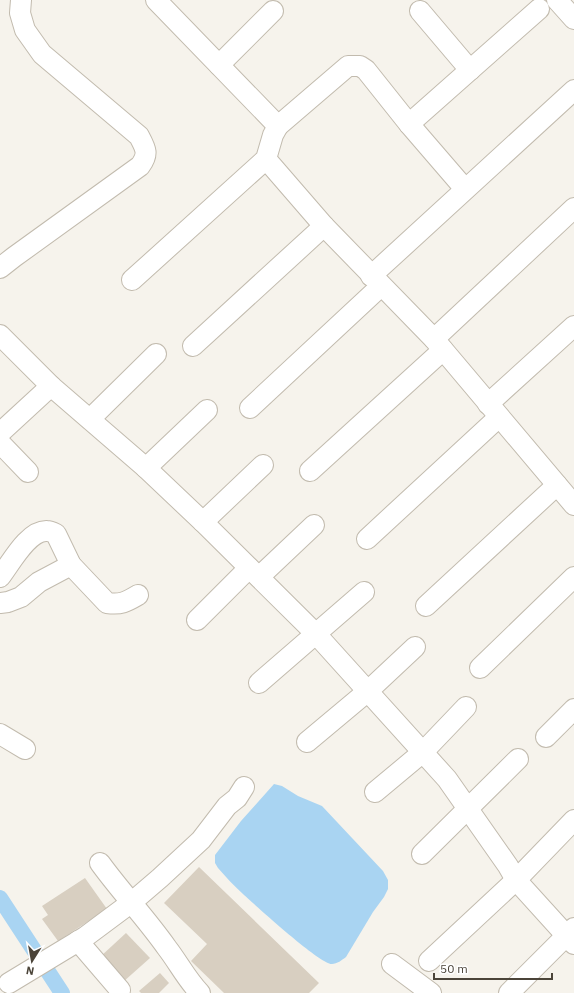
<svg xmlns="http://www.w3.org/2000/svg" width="574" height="993" font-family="'IBM Plex Sans',sans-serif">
<rect width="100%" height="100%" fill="#f6f3ec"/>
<path fill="#a9d4f2" d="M274 784 282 786 298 796 322 806 383 871 388 880V889L384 897 373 912 346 957C342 960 337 964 332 964 321 965 255 905 243 894 234 886 226 877 218 868L215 863V855L241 821Z"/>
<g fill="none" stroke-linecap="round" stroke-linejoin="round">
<path stroke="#a9d4f2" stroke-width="16" d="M0 898 62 993"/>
</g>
<g fill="#d8cfc1">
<path d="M199 867 319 983 309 993H224L191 961 207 944 164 903Z"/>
<path d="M85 878 107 909 58 941 42 919 48 915 42 906Z"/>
<path d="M126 933 150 958 123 982 100 957Z"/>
<path d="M160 973 169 983 159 993H141L139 991Z"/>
</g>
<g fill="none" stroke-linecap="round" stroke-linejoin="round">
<g stroke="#c2bbae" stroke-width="22">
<g id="minor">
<path d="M156 0 278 126"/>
<path d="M557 0 574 19"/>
<path d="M420 11 470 70"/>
<path d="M219 65 273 11"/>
<path d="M409 124 539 9"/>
<path d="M266 159 324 226 434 339 574 505"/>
<path d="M0 268 14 257 140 166C149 154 146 149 139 136L42 54 25 30 20 13 21 0"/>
<path d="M371 276 574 90"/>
<path d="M132 280 266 159 273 135 278 126 348 66H360L366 70 409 124 465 189"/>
<path d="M0 335 51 386 146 468 203 522 316 634 447 779 508 866 516 880 574 944"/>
<path d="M434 339 574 208"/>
<path d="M193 346 324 226"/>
<path d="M488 404 574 326"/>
<path d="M250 408 381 286"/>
<path d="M90 419 156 354"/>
<path d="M0 433 51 386"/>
<path d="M0 443 28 472"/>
<path d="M146 468 207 410"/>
<path d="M310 471 443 350"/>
<path d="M203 522 263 465"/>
<path d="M367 539 499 417"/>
<path d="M0 577C11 563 28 530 47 531 50 531 54 533 56 534L71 565 107 603C121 605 126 602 138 595"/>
<path d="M259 577 314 525"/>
<path d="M0 603 8 602 21 597 39 582 71 565"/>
<path d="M426 606 557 485"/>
<path d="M197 620 249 568"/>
<path d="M480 668 574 577"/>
<path d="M259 683 364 592"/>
<path d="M0 734 25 749"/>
<path d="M546 737 574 709"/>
<path d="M307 742 368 691 415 647"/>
<path d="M375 792 423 752 466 707"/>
<path d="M422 854 518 759"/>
<path d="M100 863C121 892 146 918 167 948 178 962 187 980 200 993"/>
<path d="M78 941 120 990"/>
<path d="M429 961 516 880 574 820"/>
<path d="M392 964 431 993"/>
<path d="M9 983 85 937 132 902 160 878 201 840 227 806 237 798 244 787"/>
<path d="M509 993 574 928"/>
</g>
</g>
<use href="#minor" stroke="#fff" stroke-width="20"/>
</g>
<g transform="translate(32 961) rotate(191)" stroke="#ffffff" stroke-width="3" paint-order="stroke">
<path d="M0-3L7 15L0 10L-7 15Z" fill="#4b4439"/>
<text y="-6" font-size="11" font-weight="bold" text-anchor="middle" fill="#4b4439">N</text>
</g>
<path d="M434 973v6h118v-6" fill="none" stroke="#4b4439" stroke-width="2"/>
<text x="440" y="973" font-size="12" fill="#4b4439" stroke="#ffffff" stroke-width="3" paint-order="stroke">50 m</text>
</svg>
